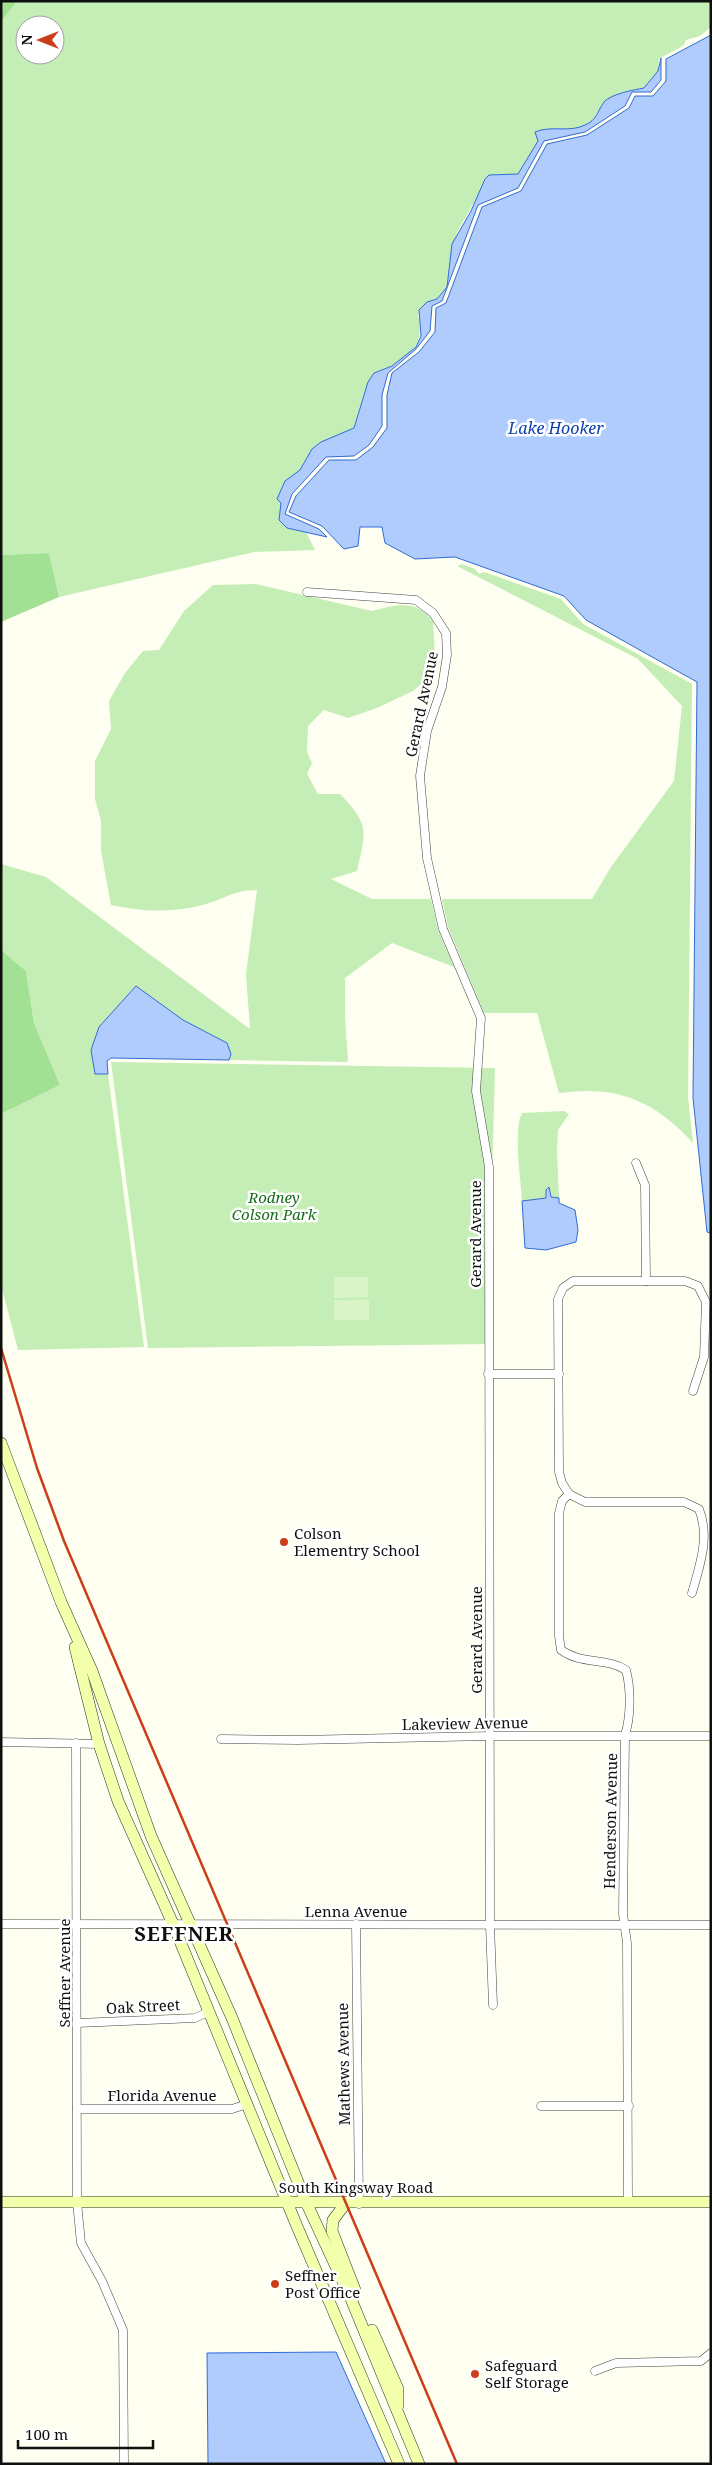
<svg xmlns="http://www.w3.org/2000/svg" width="712" height="2465" font-family="'Noto Serif',serif">
<rect width="100%" height="100%" fill="#fefff0"/>
<g fill="#c4eeb6" fill-rule="evenodd">
<path d="M17 1H711V27L700 36 686 40 684 45 659 59 658 71 644 89 632 90 605 101 593 122 571 130 536 132 538 141 518 174 490 175 457 232 447 287 437 299 427 302 418 315C424 342 414 355 389 367 383 369 376 370 372 376 364 387 359 413 354 428L312 449 300 470 285 481 277 499 281 503 287 528 306 532 315 550 254 552 59 597 49 553 1 555V22ZM25 25H55V55H25Z"/>
<path d="M462 564 475 569 479 574 484 572 561 599 583 624 692 684 688 1097 693 1143C654 1100 617 1085 559 1093L537 1013H484L448 927 442 899H592L611 867 674 781 682 706 638 659 457 566Z"/>
<path d="M256 584 372 611C395 604 419 599 433 622L436 672 413 691 377 708 348 718 324 710 308 726 307 752 312 763 307 774 318 794H340C370 825 366 831 357 871L331 879 372 899H431L438 930 454 967 392 943 345 978V1017L348 1062 229 1060 231 1054 227 1043 183 1020 136 987 99 1027 91 1050 95 1074H108L144 1347 18 1350 1 1285V1114L60 1085 34 1023 26 971 1 950V864L46 877 250 1029 246 974 257 890C234 890 227 898 206 904 175 913 142 912 111 905L101 851V821L95 799V761L111 729 109 701 125 673 143 651 159 650 184 611 213 585Z"/>
<path d="M111 1062 495 1068 491 1217 493 1344 148 1348Z"/>
<path d="M564 1111 569 1114 558 1130 557 1151 559 1198 550 1197 549 1187 546 1198 522 1201C521 1178 513 1132 522 1113Z"/>
</g>
<g fill="#a2e093">
<path d="M1 1H17L1 22Z"/>
<path d="M49 553 59 597 1 622V555Z"/>
<path d="M1 950 26 971 34 1023 60 1085 1 1114Z"/>
</g>
<g fill="#daf4c8">
<path d="M334 1277H368V1297L334 1298Z"/>
<rect x="334" y="1300" width="35" height="20"/>
</g>
<g fill="#b0ccfc" stroke="#306bd9">
<path d="M711 35V1233L707 1232 693 1098 697 682 586 620 564 596 455 557 415 559 385 543 382 527H360L358 546 344 549 322 526 289 512 296 496 329 460H356L373 447 387 428V395L392 373 419 352 435 332 436 308 446 303 482 207 521 191 547 144 587 135 629 108 635 96H653L666 81V59Z"/>
<path d="M661 58V80L651 92H632L625 106 585 132 544 141 518 188 478 205 442 301 432 306 430 331 416 349 388 373 382 395V426L369 445 354 456 326 457 292 494 285 514 319 529 327 537 287 528 279 520 281 503 277 499 285 481 300 470 312 449 321 442 354 428 368 382 374 373 392 366 416 347 421 336 419 310 427 302 437 299 447 287 452 244 471 211 485 179 489 175 518 174 538 141 535 132C551 125 569 133 585 125 597 120 597 112 604 102 611 94 633 90 644 88L658 71Z"/>
<path d="M136 986 183 1020 227 1043 231 1054 229 1060 111 1058 107 1061 108 1074H95L91 1050 99 1027Z"/>
<path d="M549 1187 551 1197 559 1198V1203L575 1210 578 1230 576 1242 546 1250 525 1248 522 1201 546 1198V1190Z"/>
<path d="M336 2352 386 2464H208L207 2353Z"/>
</g>
<g fill="none" stroke-linecap="round" stroke-linejoin="round">
<g stroke="#424242" stroke-width="9">
<g id="street">
<path d="M307 592 416 600 433 613 446 633 447 655 442 687 427 731 420 776 427 858 443 929 481 1018 476 1091 489 1167 490 1925 493 2005"/>
<path d="M636 1163 645 1185 646 1281"/>
<path d="M488 1374H559"/>
<path d="M569 1494 562 1501 559 1513V1636L561 1650C582 1665 605 1657 626 1670 631 1689 631 1716 625 1735L623 1914 627 1943 628 2201"/>
<path d="M692 1593C700 1565 710 1537 699 1509L684 1502H585L569 1494 562 1483 559 1472 558 1299 563 1288 573 1281H685L698 1286 706 1302 704 1357 693 1391"/>
<path d="M221 1739 298 1740 490 1736H711"/>
<path d="M1 1742 99 1744"/>
<path d="M76 1743 77 2202 81 2243 102 2281 123 2330 124 2464"/>
<path d="M1 1924 711 1925"/>
<path d="M356 1924 359 2204"/>
<path d="M78 2023 195 2018 208 2012"/>
<path d="M541 2106H629"/>
<path d="M77 2109H232L247 2104"/>
<path d="M595 2371 616 2363 701 2361 711 2353"/>
</g>
</g>
<g stroke="#313131" stroke-width="12">
<g id="secondary">
<path d="M1 1443 61 1602 92 1671 151 1836 232 2018 306 2202 351 2299 419 2464"/>
<path d="M75 1647 99 1744 118 1801 173 1924 296 2224 399 2464"/>
<path d="M1 2202C238 2203 474 2201 711 2202"/>
<path d="M346 2203 333 2220 332 2231 355 2290"/>
<path d="M372 2330 398 2389V2406"/>
</g>
</g>
<use href="#street" stroke="#fff" stroke-width="8"/>
<use href="#secondary" stroke="#f3ffab" stroke-width="11"/>
<path stroke="#cc3e19" stroke-width="2.5" d="M1 1348 37 1468 64 1541 457 2464"/>
</g>
<g fill="#cc3e19" stroke="#fff" stroke-width="2">
<circle cx="284" cy="1542" r="5"/>
<circle cx="275" cy="2284" r="5"/>
<circle cx="475" cy="2374" r="5"/>
</g>
<g text-anchor="middle" dominant-baseline="central" stroke-width="5" stroke-linejoin="round" paint-order="stroke">
<g font-size="15" fill="#0f0f0f" stroke="#fff">
<text transform="translate(421 704) rotate(-78)">Gerard Avenue</text>
<text transform="translate(475 1234) rotate(-90)">Gerard Avenue</text>
<text transform="translate(476 1640) rotate(-90)">Gerard Avenue</text>
<text transform="translate(465 1723) rotate(-1)">Lakeview Avenue</text>
<text transform="translate(610 1821) rotate(-89)">Henderson Avenue</text>
<text x="356" y="1911">Lenna Avenue</text>
<text transform="translate(64 1973) rotate(-90)">Seffner Avenue</text>
<text transform="translate(143 2006) rotate(-3)">Oak Street</text>
<text transform="translate(343 2064) rotate(-91)">Mathews Avenue</text>
<text x="162" y="2095">Florida Avenue</text>
<text x="356" y="2187">South Kingsway Road</text>
</g>
<g font-size="15" font-style="italic" fill="#186d1c" stroke="#fff">
<text x="274" y="1197">Rodney<tspan x="274" dy="17">Colson Park</tspan></text>
</g>
<g font-size="15" fill="#0f0f0f" stroke="#fff" text-anchor="start">
<text x="294" y="1533">Colson<tspan x="294" dy="17">Elementry School</tspan></text>
<text x="285" y="2275">Seffner<tspan x="285" dy="17">Post Office</tspan></text>
<text x="485" y="2365">Safeguard<tspan x="485" dy="17">Self Storage</tspan></text>
</g>
<g font-size="16" font-style="italic" fill="#0c3eac" stroke="#fff">
<text x="556" y="428">Lake Hooker</text>
</g>
<g font-size="20" font-weight="bold" letter-spacing="1" fill="#0f0f0f" stroke="#fff">
<text x="184" y="1933">SEFFNER</text>
</g>
</g>
<rect width="712" height="2465" fill="none" stroke="#0f0f0f" stroke-width="5"/>
<g transform="translate(40 40) rotate(270)"><circle r="24" fill="#ffffff" stroke="#9f9f9f"/>
<path d="M0-4L9 19L0 12L-9 19Z" fill="#cc3e19"/>
<text y="-8" font-size="14" font-weight="bold" text-anchor="middle" fill="#0f0f0f">N</text>
</g>
<path d="M18 2440v8h135v-8" fill="none" stroke="#0f0f0f" stroke-width="2.5"/>
<text x="25" y="2440" font-size="15" fill="#0f0f0f" stroke="#ffffff" stroke-width="4" paint-order="stroke">100 m</text>
</svg>
